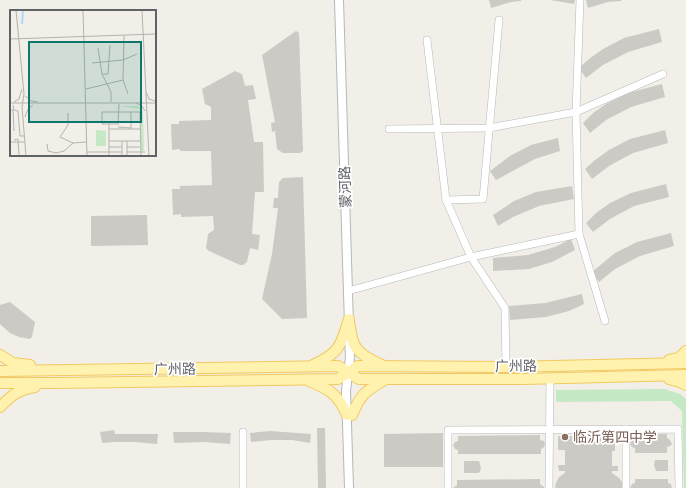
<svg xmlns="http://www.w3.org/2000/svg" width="686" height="488" font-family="'DejaVu Sans','Noto Sans SC',sans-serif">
<rect width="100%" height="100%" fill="#f1efe8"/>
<path fill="#c5e8c5" d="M665 389 680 394 686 399V488H684L682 411 671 401 556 402V390Z"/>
<g fill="#cccac5">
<path d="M489 0H521V1L511 2 491 8Z"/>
<path d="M550 0H575L574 4Z"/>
<path d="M586 0H621V1L608 2 588 8Z"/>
<path d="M659 29 662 42 628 52 603 65 586 78 579 68 589 59 603 49 624 38Z"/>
<path d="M296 31 299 33 303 151 300 153H283L277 149 275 131 272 132 271 123 275 122 262 55Z"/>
<path d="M235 71 242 74 245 86 253 85 256 99 248 100 254 142H263L264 192H255L252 234 260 235 258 250 250 248 247 262 243 265H240L209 251 206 248 208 234 214 230 213 216 181 217V214L173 215 172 189H180V186L212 185 211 151H180V149L172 150 171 124H179V121L211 120V107L205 104 202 89Z"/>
<path d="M662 84 665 97 631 107 606 120 590 133 583 123 593 113 606 104 628 93Z"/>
<path d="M665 130 668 143 633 153 609 166 592 179 585 169 595 160 609 150 630 139Z"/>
<path d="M558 138 560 151 535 159 496 180 490 171 510 156 531 145Z"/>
<path d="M303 177 307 318 282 319 262 299 272 254 278 208H273L274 198H278L279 182 283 178Z"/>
<path d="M666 184 669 197 634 206 610 219 593 232 586 223 596 213 610 203 631 193Z"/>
<path d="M572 186 574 199 539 206 513 217 498 226 493 215 514 201 536 192Z"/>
<path d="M147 215 148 245 91 246V216Z"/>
<path d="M671 233 674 246 640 256 615 269 599 282 592 272 615 253 637 242Z"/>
<path d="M571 239 575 250 552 262 529 269 493 271V258L528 255 555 247Z"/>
<path d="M582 294 584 304 569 311 546 317 510 320 509 306 545 303Z"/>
<path d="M10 302 35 322 32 337 30 339 19 337 10 333 0 324V305Z"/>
<path d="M317 428H325L326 488H318Z"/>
<path d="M114 430 115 434H158L157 444 135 442H114L102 443 100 432Z"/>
<path d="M270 431 311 434 310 443 292 440H271L251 442 250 433Z"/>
<path d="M173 432H203L231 433 230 444 204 442 174 443Z"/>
<path d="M443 433V467H384V434Z"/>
<path d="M634 434H667V438L670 440 672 444 670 446 667 447V453H635V448L632 447 630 444 631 441 635 439Z"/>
<path d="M540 435V440L544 441 545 444 544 447 541 449V454H458V450L455 449 453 445 455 442 458 441V436Z"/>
<path d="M558 436H611V438H615V451H612V466H618V471H612V473L619 478 622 482 623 488H555L556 483 559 477 565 473V471H559L558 465H565V450H558Z"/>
<path d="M655 460H668V471H656L654 465Z"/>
<path d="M464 461H479L481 468 479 473H464Z"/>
<path d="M540 479V484L545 488H453L457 485V480Z"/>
<path d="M635 479H668V483L671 484 672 488H630L632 484 635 483Z"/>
</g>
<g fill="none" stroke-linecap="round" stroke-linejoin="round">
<g stroke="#b5b8bc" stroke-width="8">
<g id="minor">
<path d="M580 0 576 112 579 234 605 321"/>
<path d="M427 40 446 200 471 257 505 308 506 367"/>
<path d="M389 129 489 128 576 112 663 74"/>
<path d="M446 200 483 199 499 20"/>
<path d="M348 291 471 257 579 234"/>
<path d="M626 429V488"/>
<path d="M243 488V432"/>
<path d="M448 488V430L678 429 679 488"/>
<path d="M549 488 550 378"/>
</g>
</g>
<g stroke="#b5b8bc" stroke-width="10">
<g id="tertiary">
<path d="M339 0 349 325"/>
<path d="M349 488 346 391 350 357 349 337"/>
</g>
</g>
<g stroke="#f2c960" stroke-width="12">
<g id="primary">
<path d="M349 322C350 328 351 335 353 341 356 353 371 360 382 365"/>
<path d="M0 355 13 363 30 365"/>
<path d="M669 360 679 358 686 351"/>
<path d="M313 365C340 353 341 345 349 319"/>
<path d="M0 371 338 366 359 379H524L686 375"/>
<path d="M669 379 680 382 686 385"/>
<path d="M309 381C329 389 338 394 347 415"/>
<path d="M0 383H56L338 379 358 366 506 367 686 363"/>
<path d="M0 407C12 395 17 390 35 387"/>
<path d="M352 415C361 393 366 391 386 379"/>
</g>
</g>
<use href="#minor" stroke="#fff" stroke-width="7"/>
<use href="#tertiary" stroke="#fff" stroke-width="8"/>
<use href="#primary" stroke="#fff2af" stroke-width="10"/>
</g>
<circle fill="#8d6e63" stroke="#fff" stroke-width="1.5" cx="565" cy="437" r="4"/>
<g text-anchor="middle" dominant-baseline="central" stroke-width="3.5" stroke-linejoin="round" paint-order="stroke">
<g font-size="14" fill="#5f6368" stroke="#fff">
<text transform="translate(345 187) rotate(-92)">蒙河路</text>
<text transform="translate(516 366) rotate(-1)">广州路</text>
<text transform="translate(175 369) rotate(-1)">广州路</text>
</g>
<g font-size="14" fill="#785e54" stroke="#fff" text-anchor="start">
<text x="573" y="437">临沂第四中学</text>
</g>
</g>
<g transform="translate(10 10)">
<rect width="146" height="146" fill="#f1efe8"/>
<path d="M110 96H127L133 100 134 141H131L130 99ZM86 120 96 121V136H86Z" fill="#c5e8c5"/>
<path fill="none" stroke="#aadaff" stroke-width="2" d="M12 14 13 0"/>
<path fill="none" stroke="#b3b3b1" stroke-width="1" d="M6 0 14 84 12 97 16 146M73 0 77 146M132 0 139 146M114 26 113 70 118 84M0 29 146 24M88 38 92 64 101 82V92M82 53 113 50 127 44M92 64H98L100 35M76 79 113 70M136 82 139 89 145 91M15 86 21 91 28 92M4 92 9 89 12 79M0 93H146M126 93 132 96 135 101M3 95 4 100 8 101 10 126H14M0 100H3L4 121M121 102V119M58 103V115L50 127 63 133 76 132M15 107 18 99 23 95M99 114V146M108 114H92V102H130L131 146M108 115 109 94M108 117 121 118M99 119H130M4 130 8 129 9 146M99 131H130M112 131V146M117 131V146M0 132H15M37 134 38 141 46 143 54 141 63 133M99 137H112M117 137H130M77 142H112M117 142H135"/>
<path fill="#0f766e" fill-opacity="0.15" stroke="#0f766e" stroke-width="2" d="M19 32H131V112H19Z"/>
<rect width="146" height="146" fill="none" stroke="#5f6368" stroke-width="2"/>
</g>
</svg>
